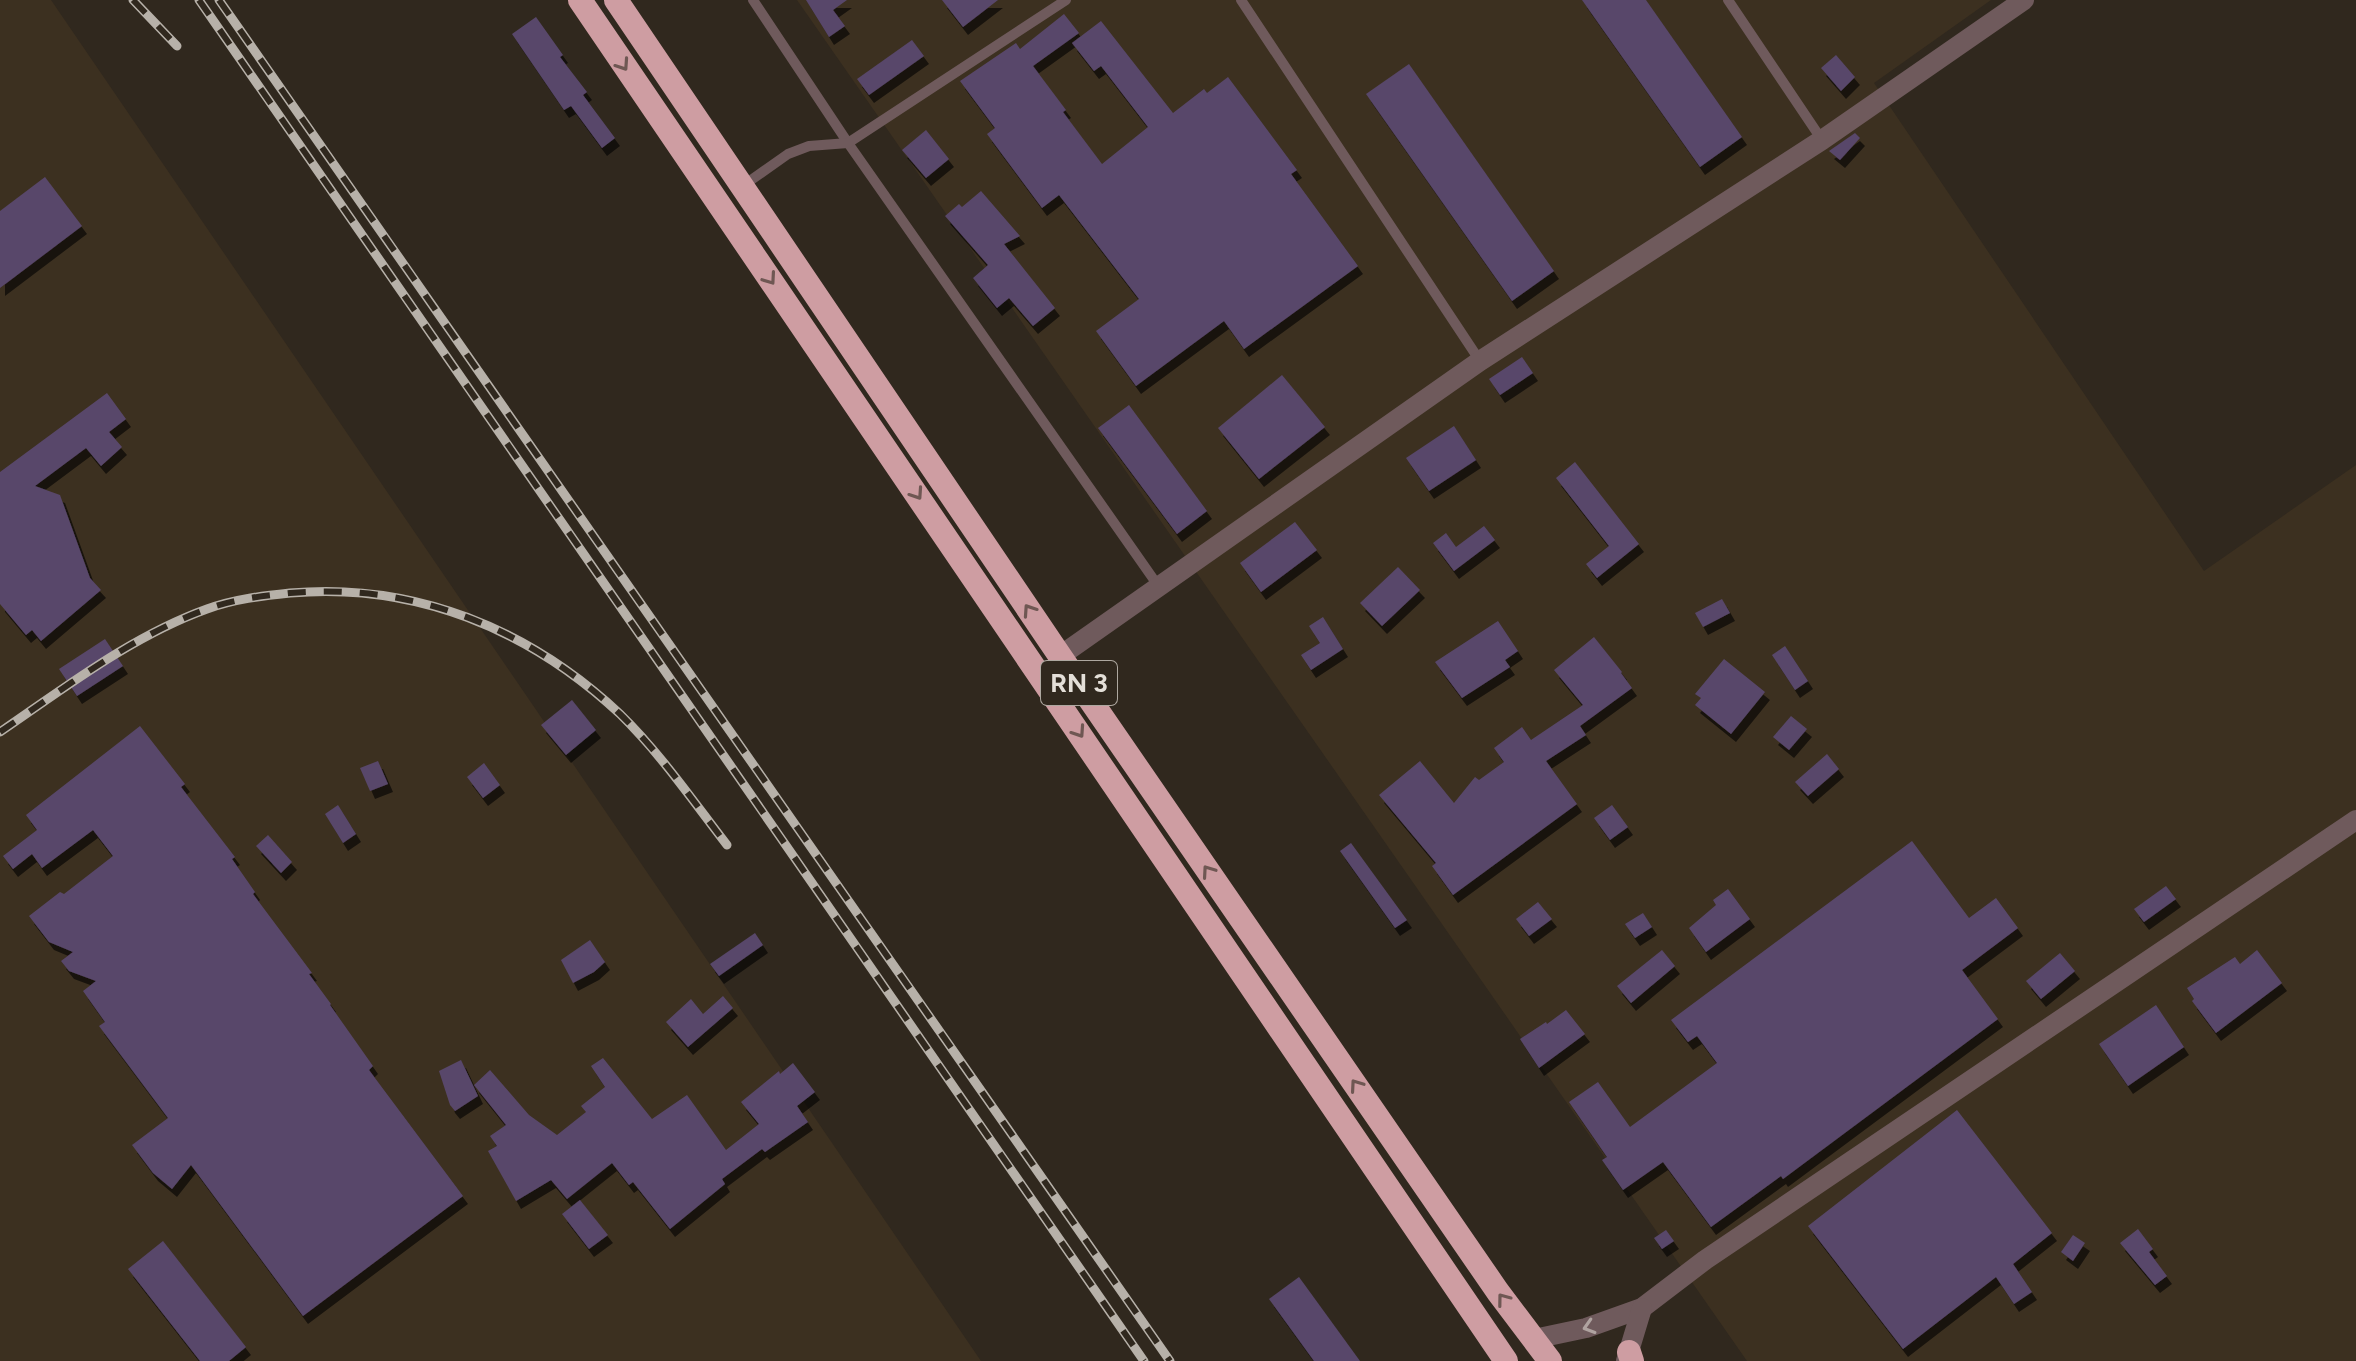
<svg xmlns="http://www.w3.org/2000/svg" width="2356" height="1361" font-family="Figtree,sans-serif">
<defs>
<filter id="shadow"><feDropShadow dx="5" dy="8" stdDeviation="0" flood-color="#0009"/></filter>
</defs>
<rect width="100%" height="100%" fill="#30281e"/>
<g fill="#3c3020">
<path d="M0 0H51L981 1361H0Z"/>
<path d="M797 0H1991L1874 83 2204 571 2356 465V1361H1747Z"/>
</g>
<g fill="#58476a" filter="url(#shadow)">
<path d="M806 0H847L833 10 845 26 829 37Z"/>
<path d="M942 0H998L963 27Z"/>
<path d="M1582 0H1646L1742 137 1700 167Z"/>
<path d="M1064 14 1079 33 1033 66 1066 110 1063 112 1102 164 1148 127 1101 66 1094 71 1072 43 1101 21 1173 113 1204 89 1207 93 1228 77 1297 170 1291 174 1358 266 1244 349 1224 321 1136 386 1096 331 1139 299 1059 195 1042 208 987 134 995 128 960 81 1016 43 1020 49Z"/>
<path d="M536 17 563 55 560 57 587 92 583 95 615 138 602 148 571 106 564 110 512 34Z"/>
<path d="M912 40 924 56 869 95 857 79Z"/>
<path d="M1836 55 1855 77 1841 91 1821 68Z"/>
<path d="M1409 64 1554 271 1512 301 1366 94Z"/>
<path d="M926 130 949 159 926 178 902 150Z"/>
<path d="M1855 133 1860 138 1840 160 1829 151Z"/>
<path d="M45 177 82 226 0 288V211Z"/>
<path d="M981 191 1020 236 1004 244 1055 308 1033 326 1009 298 997 308 973 278 988 265 945 216 959 204 962 207Z"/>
<path d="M1522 357 1533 373 1500 395 1489 379Z"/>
<path d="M1282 375 1325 427 1259 479 1218 428Z"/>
<path d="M107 393 126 419 109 432 122 447 101 466 86 448 35 486 60 495 90 578 101 590 41 641 32 630 26 635 0 604V472Z"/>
<path d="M1129 405 1207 511 1177 534 1098 428Z"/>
<path d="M1454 426 1476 460 1429 491 1406 458Z"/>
<path d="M1575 462 1639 544 1597 578 1586 564 1609 546 1556 478Z"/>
<path d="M1295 522 1317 550 1261 592 1240 563Z"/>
<path d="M1484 526 1495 540 1454 571 1433 543 1446 533 1456 547Z"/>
<path d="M1398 567 1420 590 1382 626 1360 603Z"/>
<path d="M1722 599 1730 613 1703 627 1695 613Z"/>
<path d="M1323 617 1343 649 1311 670 1301 655 1320 643 1309 626Z"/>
<path d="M1498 621 1518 651 1505 660 1510 667 1462 698 1435 662Z"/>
<path d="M1594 637 1622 672 1621 673 1632 688 1580 726 1586 735 1546 761 1577 804 1453 895 1432 866 1436 863 1379 795 1420 761 1454 803 1475 777 1479 780 1504 762 1494 748 1522 727 1531 740 1583 705 1554 670Z"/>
<path d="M105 639 123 666 77 696 59 669Z"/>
<path d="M1785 646 1808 681 1795 690 1772 655Z"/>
<path d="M1724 659 1765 692 1731 734 1695 705 1701 698 1695 694Z"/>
<path d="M572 700 596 730 566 755 541 725Z"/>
<path d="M1791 716 1807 729 1789 750 1773 737Z"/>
<path d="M140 726 185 784 181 787 235 857 232 859 255 892 253 894 312 973 309 974 331 1004 330 1005 373 1066 369 1070 463 1196 303 1316 191 1165 172 1189 153 1173 132 1145 168 1118 99 1026 105 1022 83 991 96 981 69 971 61 961 73 952 49 942 29 916 60 892 64 894 113 856 93 830 42 868 32 854 13 869 3 856 37 830 26 815Z"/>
<path d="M1827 754 1839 769 1808 796 1795 782Z"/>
<path d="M378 761 388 784 370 791 360 768Z"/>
<path d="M484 763 500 785 483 798 467 777Z"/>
<path d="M338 805 356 834 343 843 325 814Z"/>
<path d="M1612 805 1628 827 1610 840 1594 818Z"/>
<path d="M268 835 292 862 281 873 256 846Z"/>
<path d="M1912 841 1969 918 1996 898 2018 928 1962 970 1998 1019 1783 1179 1781 1176 1711 1227 1663 1162 1623 1190 1602 1160 1607 1157 1569 1102 1598 1082 1630 1127 1717 1063 1697 1036 1688 1042 1671 1020Z"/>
<path d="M1351 843 1407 920 1395 928 1340 851Z"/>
<path d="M2166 886 2176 899 2144 922 2134 909Z"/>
<path d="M1728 889 1750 919 1706 952 1689 928 1716 905 1713 900Z"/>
<path d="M1538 902 1552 919 1529 936 1516 919Z"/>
<path d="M1643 913 1652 927 1635 938 1625 924Z"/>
<path d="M755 933 763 945 719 976 710 964Z"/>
<path d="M590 940 605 962 594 972 573 983 561 960Z"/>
<path d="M1662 950 1675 966 1631 1003 1617 986Z"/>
<path d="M2257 950 2282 983 2216 1033 2192 1001 2194 999 2187 988 2235 957 2240 964Z"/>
<path d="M2060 953 2075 971 2041 999 2026 981Z"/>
<path d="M723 996 733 1008 688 1047 666 1022 691 999 703 1014Z"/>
<path d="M2156 1005 2184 1047 2128 1086 2099 1044Z"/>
<path d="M1566 1010 1585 1034 1539 1068 1520 1039 1546 1022 1547 1024Z"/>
<path d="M603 1058 652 1119 687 1095 726 1150 759 1124 741 1102 779 1071 780 1074 793 1063 815 1092 797 1106 808 1122 765 1152 762 1149 722 1179 725 1184 670 1229 633 1182 629 1185 612 1163 567 1199 551 1180 516 1201 488 1151 497 1146 490 1136 506 1125 474 1085 490 1070 529 1115 557 1135 586 1112 581 1106 605 1087 591 1066Z"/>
<path d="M461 1060 478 1096 455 1111 450 1105 439 1071Z"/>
<path d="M1957 1110 2052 1233 2013 1264 2032 1292 2014 1304 1996 1277 1903 1349 1808 1226Z"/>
<path d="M580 1200 608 1235 589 1249 562 1214Z"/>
<path d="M2138 1229 2153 1249 2149 1252 2167 1276 2155 1285 2120 1243Z"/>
<path d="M1666 1230 1674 1241 1662 1249 1654 1238Z"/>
<path d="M2073 1235 2085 1243 2073 1261 2061 1252Z"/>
<path d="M163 1241 246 1347 229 1361H200L128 1269Z"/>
<path d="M1299 1277 1360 1361H1314L1269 1299Z"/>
</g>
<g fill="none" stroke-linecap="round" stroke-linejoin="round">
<g stroke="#6f5a5c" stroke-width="10">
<path d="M753 0 848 143 1159 587"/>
<path d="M1241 0 1480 361"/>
<path d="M1728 0 1822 140"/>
<path d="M744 185 788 154 809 146 848 143 1066 0"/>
</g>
<g stroke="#6f5a5c" stroke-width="20">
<path d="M1060 656 1480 361 1822 140 2024 0"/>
<path d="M1534 1339 1586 1328 1642 1308 1705 1260 2356 820"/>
<path d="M1626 1361 1642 1308"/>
</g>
<g stroke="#ce9da2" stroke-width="24">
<path d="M580 0 1506 1361"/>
<path d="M616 0 1060 656 1498 1292 1550 1361"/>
<path d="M1629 1352 1632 1361"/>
</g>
<g stroke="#b7b1a9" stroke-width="9">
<g id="rail">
<path d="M133 0 177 46"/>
<path d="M199 0 1144 1361"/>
<path d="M219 0 1170 1361"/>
<path d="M0 732C66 687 132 636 207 609 234 599 262 596 290 593 415 582 529 629 620 714 660 753 693 801 727 845"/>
</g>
</g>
<use href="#rail" stroke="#30281e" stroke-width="6" stroke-dasharray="18" stroke-linecap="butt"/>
</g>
<defs><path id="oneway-chevron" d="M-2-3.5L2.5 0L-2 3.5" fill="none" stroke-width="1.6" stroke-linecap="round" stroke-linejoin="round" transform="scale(2)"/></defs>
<g stroke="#6f5753">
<use href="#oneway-chevron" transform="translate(623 65) rotate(56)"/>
<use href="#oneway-chevron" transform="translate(770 279) rotate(55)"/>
<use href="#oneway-chevron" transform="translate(917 494) rotate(56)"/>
<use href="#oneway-chevron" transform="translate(1029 610) rotate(-124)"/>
<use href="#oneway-chevron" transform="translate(1079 732) rotate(56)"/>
<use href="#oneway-chevron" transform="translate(1208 871) rotate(-125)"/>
<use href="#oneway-chevron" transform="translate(1356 1085) rotate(-125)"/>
<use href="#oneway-chevron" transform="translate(1503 1299) rotate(-127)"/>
</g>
<use stroke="#afa3a0" href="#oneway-chevron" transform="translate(1589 1327) rotate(163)"/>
<g text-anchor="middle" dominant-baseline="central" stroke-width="7" stroke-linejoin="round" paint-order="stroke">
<rect fill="#30281e" stroke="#aea8a0" stroke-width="2" x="1041" y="661" width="76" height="44" rx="6"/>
<g font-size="26" font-weight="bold" fill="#e4dfd8">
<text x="1079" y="683">RN 3</text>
</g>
</g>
</svg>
